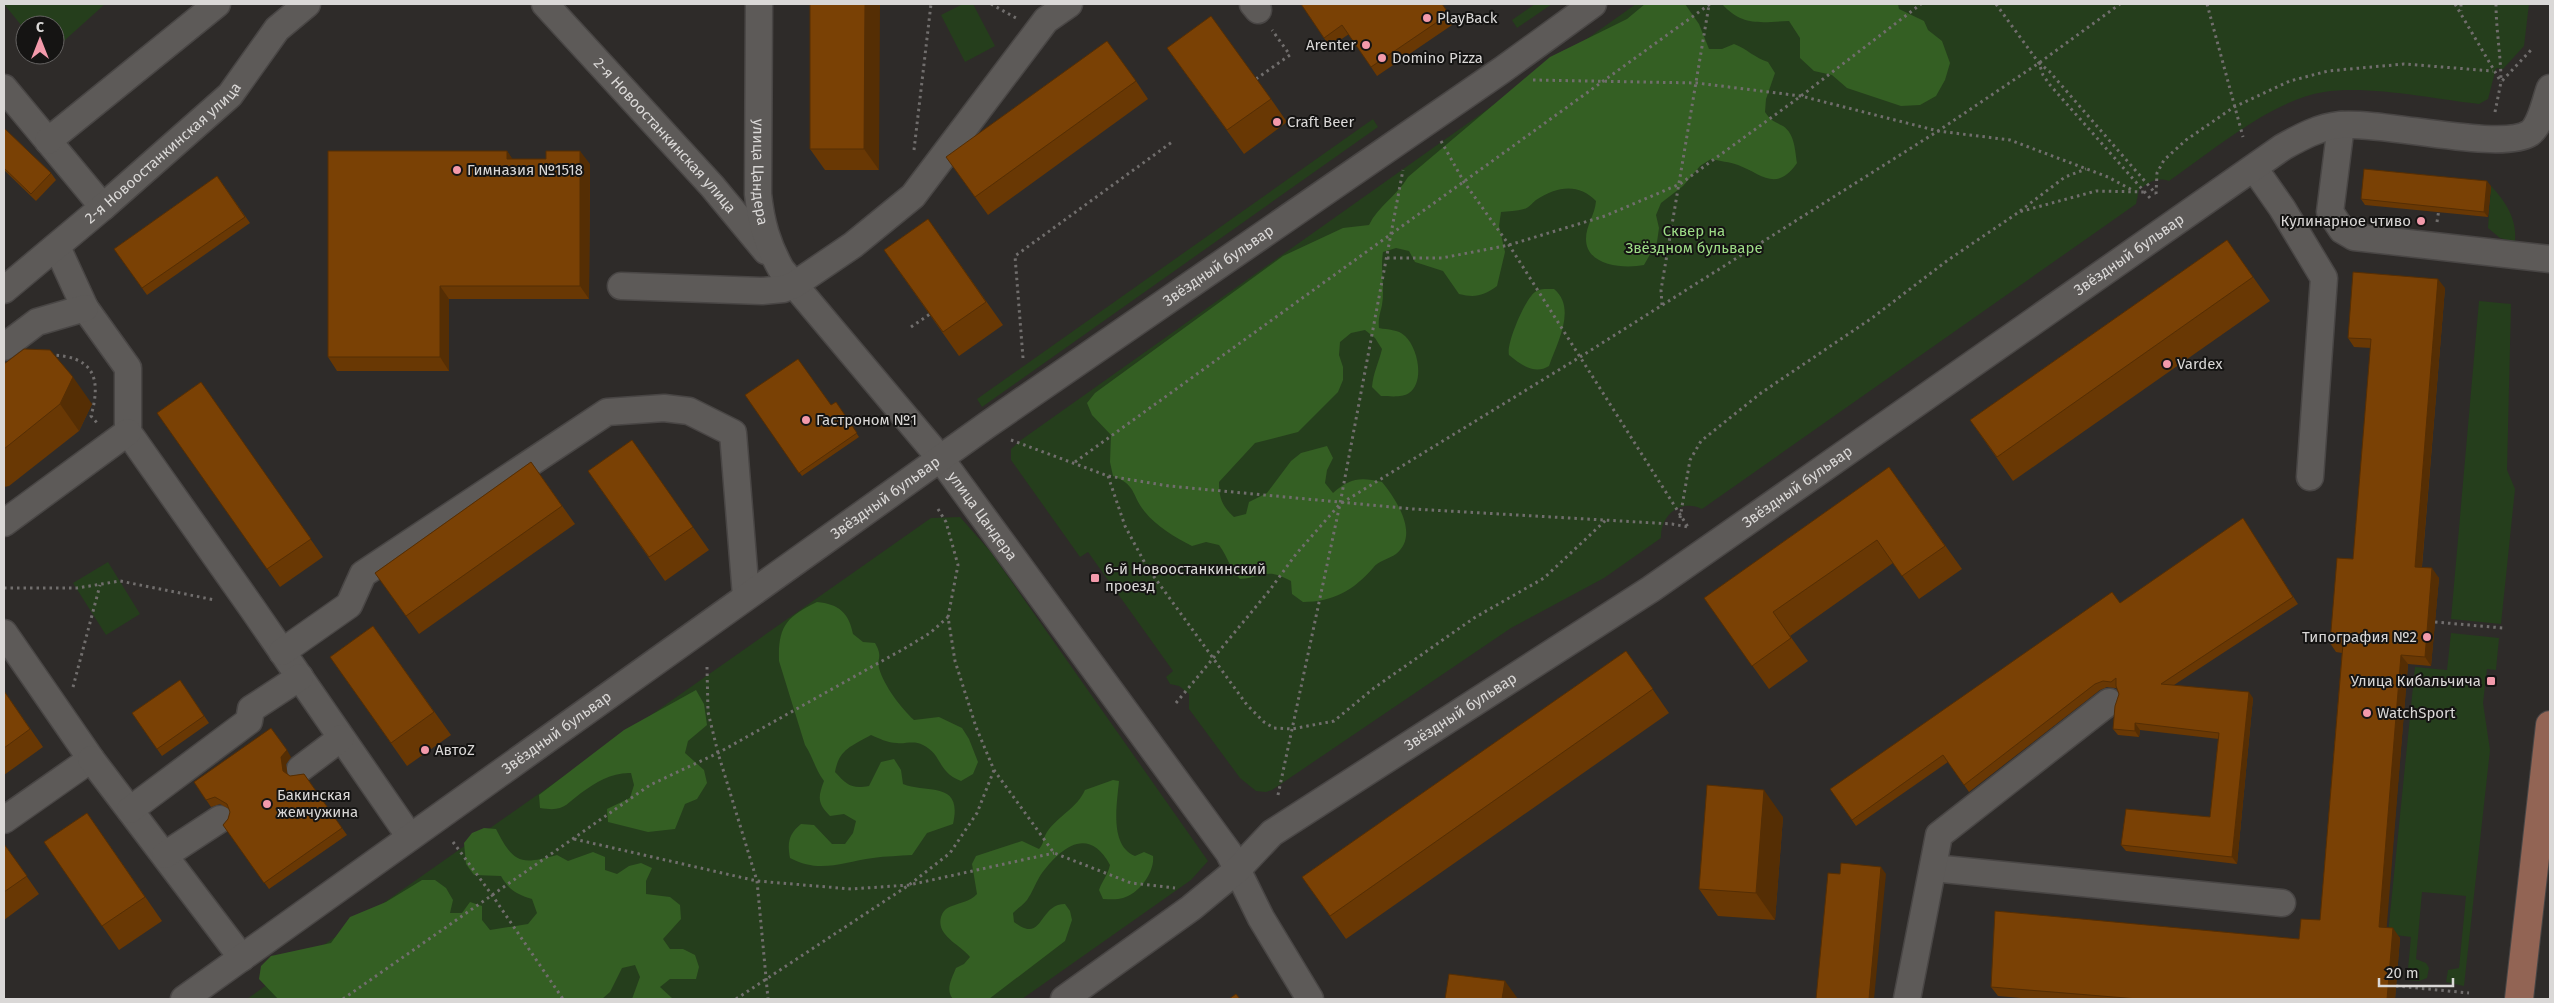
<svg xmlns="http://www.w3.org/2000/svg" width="2554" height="1003" font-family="'Fira Sans',sans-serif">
<rect width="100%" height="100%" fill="#2e2b29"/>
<g fill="#253e1c">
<path d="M4 4H105L55 49V25H25V30Z"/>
<path d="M963 4H973L995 46 965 62 941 15Z"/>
<path d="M1535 4H1552L1517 28 1512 20Z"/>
<path d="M1636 4H2529L2524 46 2503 69 2496 68 2488 99 2479 104C2433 99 2369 85 2324 92 2272 100 2212 151 2169 181 2156 177 2149 182 2139 190L2136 204 1702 509C1680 498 1660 516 1661 538L1604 578 1511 628 1272 790 1266 792 1256 791 1240 778 1189 709V694L1179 686 1170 684 1166 677 1173 671 1088 552 1080 557 1011 460V449L1021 440Z"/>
<path d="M1373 119 1378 127 982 407 977 399Z"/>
<path d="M2491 186C2506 202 2517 219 2515 242L2500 238 2488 228Z"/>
<path d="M2479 301 2511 304 2507 470 2515 489 2501 624 2451 619Z"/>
<path d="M960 517 990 551 1208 861 1191 880 1022 999H247L931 518Z"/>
<path d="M108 562 140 614 106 635 73 583Z"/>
<path d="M2451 633 2499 638 2496 670 2487 669 2483 703 2490 750 2464 986 2446 982 2448 970 2459 968 2466 896 2422 892 2416 959 2426 963 2429 968 2427 978 2419 981 2407 980 2411 937 2388 934 2415 667 2447 670Z"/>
</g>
<g fill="#345f23">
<path d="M1645 4H1685L1699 24 1709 49H1722L1734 44C1747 49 1755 58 1768 62L1775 73 1766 99 1765 112C1772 122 1774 121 1783 126 1795 134 1795 151 1797 163 1776 193 1762 174 1738 165 1730 162 1719 161 1711 159L1700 166 1683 186 1661 203 1656 215 1659 228 1657 242 1644 265C1624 269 1586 266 1586 239 1586 225 1595 215 1596 201 1579 183 1557 186 1536 200 1532 203 1529 208 1524 209 1517 211 1508 211 1501 212L1499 226 1505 252 1497 286C1483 296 1475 298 1459 294L1443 271 1415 262 1409 251 1396 248 1383 252C1380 270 1385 288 1382 305 1380 314 1378 319 1379 328 1388 330 1398 329 1405 336 1418 348 1425 382 1409 393 1402 398 1389 396 1381 396L1372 387C1373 373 1379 362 1382 349L1375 338 1365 330 1351 333 1340 342 1339 355 1343 367V380L1338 392 1298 432 1255 443 1219 482C1219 498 1222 506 1234 517L1246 514 1249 502 1267 493 1291 461 1301 453 1327 446 1333 458 1327 470 1325 483 1333 493C1350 478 1360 477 1382 482 1396 499 1420 535 1396 554 1389 559 1378 561 1373 568 1354 590 1333 602 1303 602L1292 594 1291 581C1266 567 1265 577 1240 579 1230 569 1228 557 1219 545L1206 542 1192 546C1176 538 1156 526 1145 512 1131 495 1137 485 1113 476L1110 462 1111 435 1092 415 1087 403 1095 393 1283 256 1343 228 1369 225C1378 206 1397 196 1408 177L1550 57 1627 19Z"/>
<path d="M1722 4H1898L1899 9 1924 21 1928 30 1942 41 1950 63 1945 80 1936 96 1920 105 1901 106 1847 88 1832 75 1814 71 1800 58V38L1789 21C1761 22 1743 27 1722 4Z"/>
<path d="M1554 289C1577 308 1557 343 1549 366 1535 375 1521 365 1509 355 1506 344 1525 299 1535 292 1540 288 1548 289 1554 289Z"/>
<path d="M817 602C839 604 849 613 853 634L863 642 875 643C883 657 877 657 879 668 884 686 901 708 914 720L939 717 962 728 969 739 978 762 973 774 961 781C937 772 943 755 923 745 914 740 906 744 897 743 888 743 878 738 871 735 852 746 839 749 835 772 847 785 851 789 869 786L881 762 894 759 901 770 903 784C927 794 963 780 953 824L927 833 912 855C899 856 886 856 873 858 842 862 820 874 790 858 787 842 789 834 801 824L814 825 832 844H845L853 833 856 821 844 814 830 816C817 803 818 797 824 781 815 769 813 757 805 745L779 661C778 625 787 617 817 602Z"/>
<path d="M696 690 704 704 707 725 688 741 685 753 704 770 707 783 697 799 685 804 675 829 648 832 608 822 607 809 630 798 634 785 631 773C613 772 596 782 581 793 565 805 564 812 540 808L539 795 624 730Z"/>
<path d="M1113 780 1119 781C1117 804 1109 845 1135 856L1144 852 1153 856C1155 872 1139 894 1123 898 1117 900 1109 899 1103 899L1099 890C1102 881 1108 875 1110 865 1088 824 1059 849 1040 876 1035 884 1032 893 1027 900 1023 905 1017 909 1013 913L1014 922C1044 945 1038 904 1065 904L1070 911 1072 920 1065 941 989 999H953C945 990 952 978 956 968L964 964 970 957C960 944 936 936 941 917 943 911 946 908 952 906 962 902 969 902 977 894L972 864 976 856 1022 841 1039 849C1044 844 1043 838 1047 832 1058 816 1077 808 1085 790Z"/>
<path d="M484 828 496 829C514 864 520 865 557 855L568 861 593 852 605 857V870L617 874 629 866 641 863 652 868 646 881V894L670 897 680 905 681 919 663 939 670 949H683L695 955 699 967 696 979H670L660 987 673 999H632L640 977 635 965 622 968 610 992 602 999H278L259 979 261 966 271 956 331 943 350 917 386 902 422 880H435L446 888 453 900 450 913H462L470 902 482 906V920L490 930 528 924 537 913 532 899C516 894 509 890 501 876L474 875 466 864 464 843 472 833Z"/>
</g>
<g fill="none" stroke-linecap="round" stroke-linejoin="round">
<g stroke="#494645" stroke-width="29">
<g id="minor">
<path id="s1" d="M545 4 712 186 766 251"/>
<path id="s2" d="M759 4 758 194C761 222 767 244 781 269L940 458 1229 853 1261 918 1310 999"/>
<path d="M1253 4 1258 10"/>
<path d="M4 88 103 207"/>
<path d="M2341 125 2330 212 2342 230 2354 237 2550 259"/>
<path d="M48 141 217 4"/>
<path d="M2254 168 2282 208 2324 278 2310 477"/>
<path d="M57 247 85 308 128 368V432L252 608 410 837"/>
<path d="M621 286 762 291 783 289 794 285 853 245 913 196 1046 20 1069 4"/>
<path id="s3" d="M4 290 103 207 230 95 277 29 307 4"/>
<path d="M4 347 37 322 85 308"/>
<path d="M4 523 128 432"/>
<path d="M4 633 91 759 4 820"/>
<path d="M282 652 349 605 363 574 607 412 664 408 689 411 733 433 746 596"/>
<path d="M91 759 242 958"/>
<path d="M300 769 341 738"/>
<path d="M130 810 249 721 251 709 300 677"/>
<path d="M165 855 220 819"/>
<path d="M1933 868 2282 903"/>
<path id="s4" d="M184 999 987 425 1502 70 1593 4"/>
<path id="s5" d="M1064 999 1191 908 1237 870 1272 833 1651 589 2283 147C2301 137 2319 127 2340 125 2383 121 2501 152 2530 133 2541 125 2545 101 2550 88"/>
<path d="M1907 999 1939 835 2109 702"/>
</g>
</g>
<g stroke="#494645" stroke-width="30">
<path id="major" d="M2519 999 2550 725"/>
</g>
<g stroke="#716e6d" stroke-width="3" stroke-dasharray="2.5 4" stroke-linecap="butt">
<path d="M991 4 1016 18"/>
<path d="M1996 4 2039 63"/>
<path d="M2207 4 2243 137"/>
<path d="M2455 4 2501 82"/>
<path d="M2461 4V11"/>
<path d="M2496 4C2496 30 2501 56 2501 82"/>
<path d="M1256 79 1290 55 1272 30"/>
<path d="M1533 80 1697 83 1801 96 1938 131 2010 140 2108 177 2134 191"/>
<path d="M2495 112 2501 82 2531 50"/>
<path d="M1441 141 1464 182 1509 245 1688 527"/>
<path d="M914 150 931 4"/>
<path d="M2156 194 2157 173 2164 160 2186 140 2234 107 2290 81 2328 71 2404 64 2493 71"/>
<path d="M2150 198 2050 85 2043 75 2039 63 2049 71 2156 194"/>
<path d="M2020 211 2065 177 2086 169"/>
<path d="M2437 222 2439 209"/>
<path d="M1387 258H1442L1509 245 1605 216 1680 184 1801 96 1921 4"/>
<path d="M1662 305 1661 290 1709 5"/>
<path d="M911 327 930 314"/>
<path d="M50 355C93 356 102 377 91 416L98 424"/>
<path d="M1023 358 1015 256 1172 142"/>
<path d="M1011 440 1108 476 1169 486 1413 509 1672 524 1688 527"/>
<path d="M1075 462 1710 4"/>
<path d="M1108 476 1125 526 1147 567 1247 705 1264 722 1274 728 1292 729 1334 721 1374 688 1474 618 1544 578 1606 520"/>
<path d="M938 509 946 522 958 565 948 617 955 661 976 727 994 770 1054 853 1131 883 1175 888"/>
<path d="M1680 518 1690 460 1701 441 1761 393 1872 318 1948 260 2019 212 2096 191 2145 192"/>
<path d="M4 588H77L120 581 215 600"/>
<path d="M2435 622 2503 628"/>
<path d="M707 667 708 712 718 753 757 881 768 999"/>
<path d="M73 687 100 585"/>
<path d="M1176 703 1269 591 1296 554 1340 504 1580 357 1938 131 2039 63 2120 4"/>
<path d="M1278 795 1340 504 1403 170"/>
<path d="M574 839 757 881 851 889 909 885 1054 853"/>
<path d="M453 842 492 895 563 999"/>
<path d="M2396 986 2469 993"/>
<path d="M343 999 650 785 718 753 907 647 930 633 948 617"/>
<path d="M736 999 909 885 950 853 977 813 994 770"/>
</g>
<use href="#minor" stroke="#5d5a58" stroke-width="26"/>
<use href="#major" stroke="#926454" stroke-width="28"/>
</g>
<g fill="#693804">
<path d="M810 4 879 170H825L810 149Z"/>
<path d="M1301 4H1442L1455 23 1377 76 1349 34 1330 47Z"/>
<path d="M1167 48 1271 99 1287 122 1244 154Z"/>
<path d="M1136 81 1148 99 988 215 959 175Z"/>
<path d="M4 128 51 173 56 180 36 201 4 170Z"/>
<path d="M507 151 512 159 590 164 589 299H449V371H337L328 357Z"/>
<path d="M217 176 250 223 147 295 114 249Z"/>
<path d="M2491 186 2488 217 2365 205 2361 199Z"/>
<path d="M928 219 1003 325 959 356 884 250Z"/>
<path d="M2227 240 2270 301 2013 481 1970 420Z"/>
<path d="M2445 288 2422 567 2439 578 2431 666 2408 664 2386 927 2400 938 2395 999H2033L1998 996 1991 987 2299 939 2320 920 2342 653 2336 652 2330 643 2353 559 2371 348 2354 347 2348 338Z"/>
<path d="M4 364 92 404 79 431 9 486 4 487Z"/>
<path d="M201 382 323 557 280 587 157 413Z"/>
<path d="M745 395 831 405 836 402 859 437 802 476Z"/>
<path d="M632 440 709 550 665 581 588 471Z"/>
<path d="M531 462 575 524 419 634 375 573Z"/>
<path d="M1889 467 1962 569 1919 599 1893 563 1790 636 1808 661 1769 689 1704 598Z"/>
<path d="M2247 525 2298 604 2174 685 2253 698 2237 864 2126 851 2121 845 2210 817 2219 739 2140 730 2139 737 2118 735 2113 729 2119 694 2117 688H2115L2107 687 2100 690 1969 792 1948 762 1856 826 1830 789 2120 603Z"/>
<path d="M373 626 451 735 407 766 330 657Z"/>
<path d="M1626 651 1669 713 1346 939 1302 877Z"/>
<path d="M180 680 209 723 162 756 132 713Z"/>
<path d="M4 691 43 747 4 775Z"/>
<path d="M291 757 286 764 287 774 290 776 304 774 347 835 269 889 223 825 228 819 230 812 229 809 220 804 211 807 194 782Z"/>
<path d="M87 813 162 921 119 950 44 842Z"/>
<path d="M1783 817 1775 920 1718 916 1699 889Z"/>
<path d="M4 844 39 894 4 920Z"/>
</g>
<g fill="#552e04">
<path d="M865 4H880L879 170 864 149Z"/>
<path d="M507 151 516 164 507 159Z"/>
<path d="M580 151 590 164 589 299 580 286Z"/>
<path d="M2487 181 2491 186 2488 217 2484 212Z"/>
<path d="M2438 279 2445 288 2421 576 2415 567Z"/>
<path d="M440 286 449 299V371L440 357Z"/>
<path d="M73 377 92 404 79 431 60 404Z"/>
<path d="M2432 568 2439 578 2431 666 2425 657Z"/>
<path d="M2401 655 2408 664 2386 936 2379 927Z"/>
<path d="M2249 692 2253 698 2237 864 2232 857Z"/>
<path d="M2135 723 2140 730 2139 737 2135 731Z"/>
<path d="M287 750 291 757 286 764 288 778 283 771 281 757Z"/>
<path d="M1764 790 1783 817 1775 920 1756 893Z"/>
<path d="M1881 867 1886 874 1874 999H1869Z"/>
<path d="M2393 928 2400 938 2395 999H2387Z"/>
<path d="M1505 981 1518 999H1502Z"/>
</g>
<g fill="#7a4105" stroke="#552e04">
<path d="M810 4H865L864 149H810Z"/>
<path d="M1301 4H1442L1449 14 1371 67 1342 25 1324 38Z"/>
<path d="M1211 16 1271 99 1227 130 1167 48Z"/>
<path d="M1107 41 1136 81 975 197 946 157Z"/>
<path d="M4 128 51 173 31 194 4 168Z"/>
<path d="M328 151H507V159H546V151H580V286H440V357H328Z"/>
<path d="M2364 169 2487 181 2484 212 2361 199Z"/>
<path d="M217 176 245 217 142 288 114 249Z"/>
<path d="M928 219 986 302 943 332 884 250Z"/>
<path d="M2227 240 2253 277 1997 457 1970 420Z"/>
<path d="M2353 272 2438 279 2415 567 2432 568 2425 657 2401 655 2379 927 2393 928 2387 999H2138L1991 987 1995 911 2299 939 2301 919 2320 920 2343 644 2330 643 2337 558 2353 559 2371 339 2348 338Z"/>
<path d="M24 349 50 350 73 377 60 404 4 449V364Z"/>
<path d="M798 359 831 405 836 402 857 433 799 473 745 395Z"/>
<path d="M201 382 311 539 267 569 157 413Z"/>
<path d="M632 440 693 527 649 557 588 471Z"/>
<path d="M531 462 562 506 406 616 375 573Z"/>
<path d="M1889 467 1945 546 1902 576 1877 540 1773 612 1791 638 1752 666 1704 598Z"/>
<path d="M2243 518 2293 597 2161 684 2249 692 2232 857 2121 845 2126 809 2210 817 2219 733 2135 723V731L2113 729 2115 706 2119 694 2116 686V678L2111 682 2103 681 2095 684 1964 785 1943 755 1852 820 1830 789 2112 592 2120 603Z"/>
<path d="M373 626 434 712 391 743 330 657Z"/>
<path d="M1626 651 1653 689 1330 916 1302 877Z"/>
<path d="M180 680 204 716 157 749 132 713Z"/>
<path d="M4 691 30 729 4 748Z"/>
<path d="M271 728 287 750 281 757 283 771 290 776 304 774 342 828 264 883 223 825 228 819 230 812 227 804 215 797 206 800 194 782Z"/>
<path d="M1707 785 1764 790 1756 893 1699 889Z"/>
<path d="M87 813 145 897 102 926 44 842Z"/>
<path d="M4 844 27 876 4 892Z"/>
<path d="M1841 863 1881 867 1869 999H1816L1828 873 1840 874Z"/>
<path d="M1449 974 1505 981 1502 999H1445Z"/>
<path d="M1236 994 1240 999H1229Z"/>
</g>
<g fill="#f39aab" stroke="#151413" stroke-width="2">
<circle cx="1427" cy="18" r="5"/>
<circle cx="1366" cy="45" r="5"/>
<circle cx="1382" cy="58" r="5"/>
<circle cx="1277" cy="122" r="5"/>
<circle cx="457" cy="170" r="5"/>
<circle cx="2421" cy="221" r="5"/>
<circle cx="2167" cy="364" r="5"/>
<circle cx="806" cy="420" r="5"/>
<rect x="1090" y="573" width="10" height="10" rx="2.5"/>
<circle cx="2427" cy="637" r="5"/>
<rect x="2486" y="676" width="10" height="10" rx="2.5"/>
<circle cx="2367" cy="713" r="5"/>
<circle cx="425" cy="750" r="5"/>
<circle cx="267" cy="804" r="5"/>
</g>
<g text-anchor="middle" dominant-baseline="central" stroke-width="4" stroke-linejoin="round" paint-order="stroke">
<g font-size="15" fill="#dad8d7" stroke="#151413" text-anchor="start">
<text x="1437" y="18">PlayBack</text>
<text x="1356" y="45" text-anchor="end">Arenter</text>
<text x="1392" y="58">Domino Pizza</text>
<text x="1287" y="122">Craft Beer</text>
<text x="467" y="170">Гимназия №1518</text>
<text x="2411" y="221" text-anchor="end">Кулинарное чтиво</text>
<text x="2177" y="364">Vardex</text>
<text x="816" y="420">Гастроном №1</text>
<text x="1105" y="569">6-й Новоостанкинский<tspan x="1105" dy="17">проезд</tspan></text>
<text x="2417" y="637" text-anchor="end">Типография №2</text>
<text x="2481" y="681" text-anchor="end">Улица Кибальчича</text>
<text x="2377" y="713">WatchSport</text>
<text x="435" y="750">АвтоZ</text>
<text x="277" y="795">Бакинская<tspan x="277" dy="17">жемчужина</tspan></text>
</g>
<g font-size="15" fill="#dad8d7" stroke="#151413">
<text stroke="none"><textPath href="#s1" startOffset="178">2-я Новоостанкинская улица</textPath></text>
<text stroke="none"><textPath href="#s3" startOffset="210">2-я Новоостанкинская улица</textPath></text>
<text stroke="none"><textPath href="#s2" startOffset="168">улица Цандера</textPath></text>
<text stroke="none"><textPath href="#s5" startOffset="1301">Звёздный бульвар</textPath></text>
<text stroke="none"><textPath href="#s4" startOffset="1268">Звёздный бульвар</textPath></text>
<text stroke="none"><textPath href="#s5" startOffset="896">Звёздный бульвар</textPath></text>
<text stroke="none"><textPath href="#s4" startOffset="862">Звёздный бульвар</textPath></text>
<text stroke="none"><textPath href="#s2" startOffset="588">улица Цандера</textPath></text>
<text stroke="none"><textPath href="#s5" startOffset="491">Звёздный бульвар</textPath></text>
<text stroke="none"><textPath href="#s4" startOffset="458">Звёздный бульвар</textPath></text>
</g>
<g font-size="15" fill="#9ddc86" stroke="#151413">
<text x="1694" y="231">Сквер на<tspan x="1694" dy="17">Звёздном бульваре</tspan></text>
</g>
</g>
<rect width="2554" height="1003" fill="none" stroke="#dad8d7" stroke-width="10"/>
<g transform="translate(40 40)"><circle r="24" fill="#151413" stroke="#646261"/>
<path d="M0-4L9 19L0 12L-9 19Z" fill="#f39aab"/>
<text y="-8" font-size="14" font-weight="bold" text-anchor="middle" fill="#dad8d7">С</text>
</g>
<path d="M2379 978v8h74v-8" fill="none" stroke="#dad8d7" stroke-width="2.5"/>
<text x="2386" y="978" font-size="15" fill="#dad8d7" stroke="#151413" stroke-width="4" paint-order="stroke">20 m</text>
</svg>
